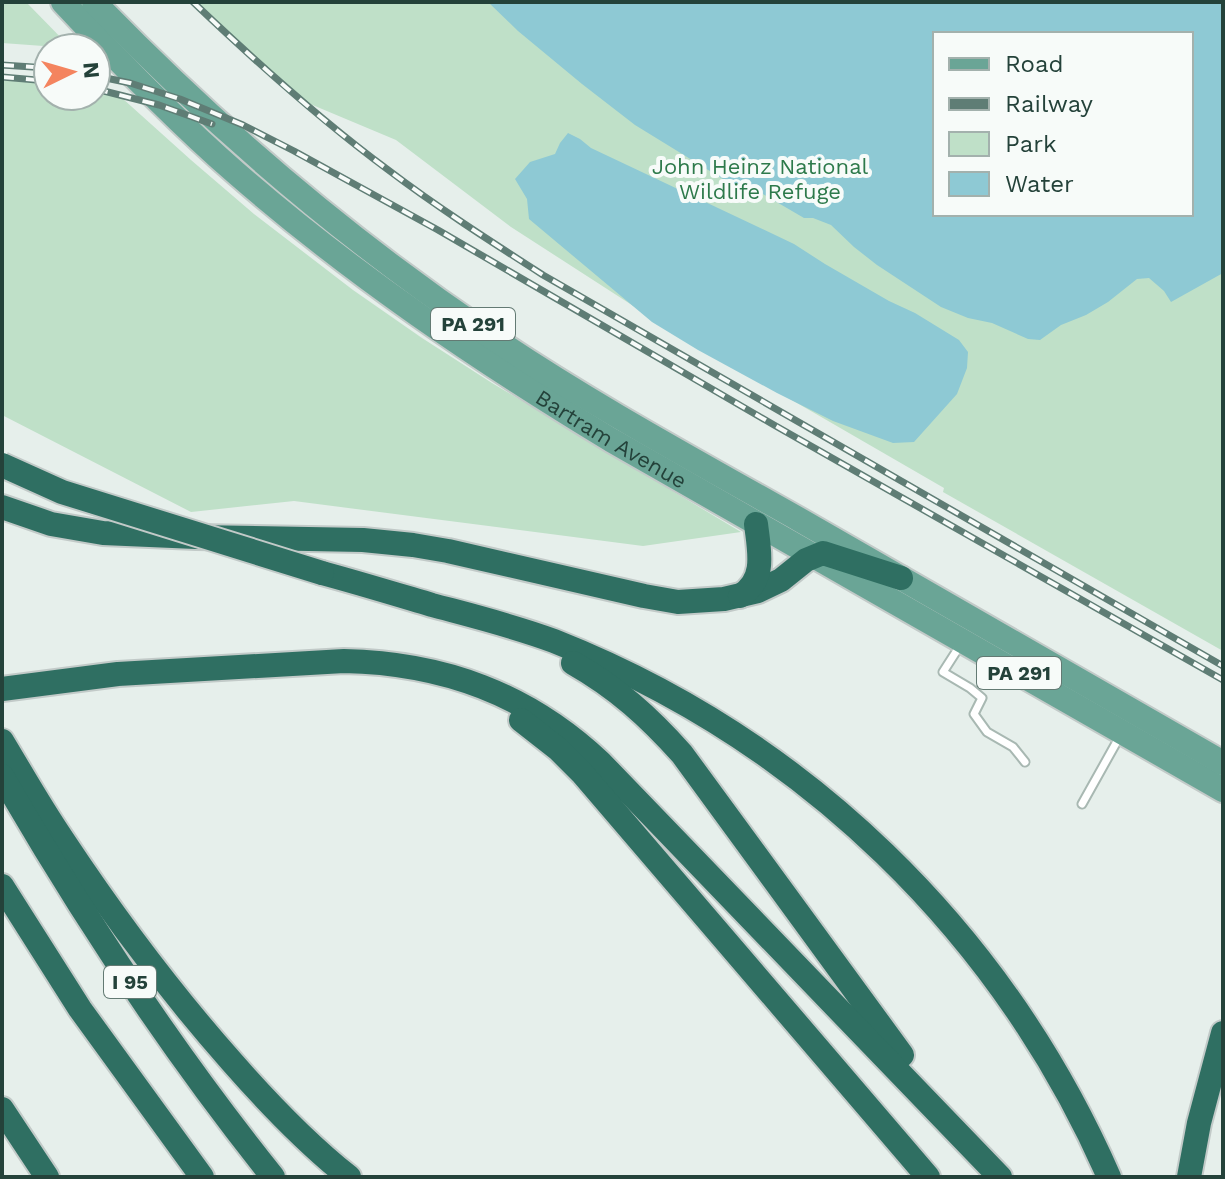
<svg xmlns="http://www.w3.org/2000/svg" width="1225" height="1179" font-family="'Work Sans',sans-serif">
<rect width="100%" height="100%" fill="#e6efeb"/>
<g fill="#bfe0c8" fill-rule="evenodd">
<path d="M2 2H26L71 48 2 43Z"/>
<path d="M194 2H1223V651L943 492 944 488 669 329 511 227 396 140 303 101 221 30ZM935 34H1191V214H935Z"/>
<path d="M2 80 48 84V96H96V92L122 98 191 160 254 214 353 290 422 338 492 383 741 532 643 546 294 501 191 512 2 415Z"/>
</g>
<g fill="#8ec9d4" fill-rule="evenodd">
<path d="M488 2H1223V273L1171 302 1164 291 1149 278 1137 279 1108 302 1086 315 1061 325 1040 340 1028 339 992 323 968 318 941 307 877 265 854 247 831 225 813 218H804L761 193 744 192 635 125 582 84 518 31ZM935 34H1191V214H935Z"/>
<path d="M568 133 580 139 591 148 794 244 825 264 889 301 915 313 959 340 968 352 967 368 957 394 914 442 893 443 833 421 777 393 698 350 652 322 529 219 527 199 515 179 530 162 555 154 560 143Z"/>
</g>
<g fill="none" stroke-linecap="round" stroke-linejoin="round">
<g stroke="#a8b8b2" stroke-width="11">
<g id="lane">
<path d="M961 644 943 672 970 688 982 698 974 714 987 732 1013 747 1025 762"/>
<path d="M1082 804 1120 736"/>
</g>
</g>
<g stroke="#c2cac8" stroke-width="28">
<g id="primary">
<path id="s1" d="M63 2C118 61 175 120 236 173 352 274 479 360 611 440L1223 790"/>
<path d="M94 2C214 126 345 238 487 334 587 402 694 460 800 520 941 601 1082 682 1223 763"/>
</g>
</g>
<g stroke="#c2cac8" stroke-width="28">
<g id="highway">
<path d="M2 507 51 524 103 533 196 537 363 540 413 545 448 551 644 596 678 602 724 599 758 591 781 580 806 560 823 553 901 578"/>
<path d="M322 573C359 583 395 594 432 605 473 616 514 626 554 641 804 740 1001 931 1109 1177"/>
<path d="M740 596C767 580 759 550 756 524"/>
<path d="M573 663C617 688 649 717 682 754L902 1055"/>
<path d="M2 689 118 674 344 661C443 663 528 694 601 763L1000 1177"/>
<path d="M521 720 558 749 582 773 928 1177"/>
<path d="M2 741C22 774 41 808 63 840 114 917 170 992 232 1062 268 1103 306 1143 349 1177"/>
<path d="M2 776C83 916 172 1051 273 1177"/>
<path d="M2 886 80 1009 202 1177"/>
<path d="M2 1109 47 1177"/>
<path d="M1189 1177 1199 1123 1223 1033"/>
</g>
</g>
<use href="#lane" stroke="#fff" stroke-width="7"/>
<use href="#primary" stroke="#6aa596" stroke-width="24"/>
<use href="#highway" stroke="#2f6f62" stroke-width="24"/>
<g stroke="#5f7d75" stroke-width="7">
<g id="rail">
<path d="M193 2C255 61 318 118 387 169 437 207 490 241 543 275L1223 666"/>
<path d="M2 65 48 68"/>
<path d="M96 76 130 83 180 99 243 125 294 151 438 230 774 425 1223 680"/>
<path d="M2 77 48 81"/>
<path d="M96 89 159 105 212 124"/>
</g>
</g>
<use href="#rail" stroke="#f7fbf9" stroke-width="4" stroke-dasharray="12" stroke-linecap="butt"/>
<g stroke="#c2cac8" stroke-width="28" stroke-linecap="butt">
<path id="highway-bridge" d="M2 465 62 492 322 573"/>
</g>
<use href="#highway-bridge" stroke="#2f6f62" stroke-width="24"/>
</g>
<g text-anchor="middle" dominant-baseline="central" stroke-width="8" stroke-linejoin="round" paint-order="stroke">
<g fill="#f7fbf9" stroke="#637a73" stroke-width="2">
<rect x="431" y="308" width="84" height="32" rx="6"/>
<rect x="977" y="657" width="84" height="32" rx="6"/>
<rect x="104" y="966" width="52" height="32" rx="6"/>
</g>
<g font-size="20" font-weight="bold" fill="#24423a">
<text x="473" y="324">PA 291</text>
<text x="1019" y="673">PA 291</text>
<text x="130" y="982">I 95</text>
</g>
<g font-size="22" fill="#2d7a4b" stroke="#f7fbf9">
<text x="760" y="166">John Heinz National<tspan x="760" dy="25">Wildlife Refuge</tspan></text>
</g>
<g font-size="22" fill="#24423a" stroke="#f7fbf9">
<text stroke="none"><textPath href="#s1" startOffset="704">Bartram Avenue</textPath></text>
</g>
</g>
<rect width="1225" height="1179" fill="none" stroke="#24423a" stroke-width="8"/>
<rect x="933" y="32" width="260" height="184" fill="#f7fbf9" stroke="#a3b1ad" stroke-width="2"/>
<rect x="949" y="58" width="40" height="12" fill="#6aa596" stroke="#a3b1ad" stroke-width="2"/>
<text x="1005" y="72" font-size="24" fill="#24423a">Road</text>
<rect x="949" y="98" width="40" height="12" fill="#5f7d75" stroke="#a3b1ad" stroke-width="2"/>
<text x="1005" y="112" font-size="24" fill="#24423a">Railway</text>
<rect x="949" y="132" width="40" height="24" fill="#bfe0c8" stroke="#a3b1ad" stroke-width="2"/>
<text x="1005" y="152" font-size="24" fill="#24423a">Park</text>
<rect x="949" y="172" width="40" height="24" fill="#8ec9d4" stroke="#a3b1ad" stroke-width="2"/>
<text x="1005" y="192" font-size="24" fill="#24423a">Water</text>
<g transform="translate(72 72) rotate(85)"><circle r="38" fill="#f7fbf9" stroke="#a3b1ad" stroke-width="2"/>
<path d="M0-6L14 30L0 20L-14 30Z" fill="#f4845f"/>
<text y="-12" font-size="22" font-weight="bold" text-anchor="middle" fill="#24423a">N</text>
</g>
</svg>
